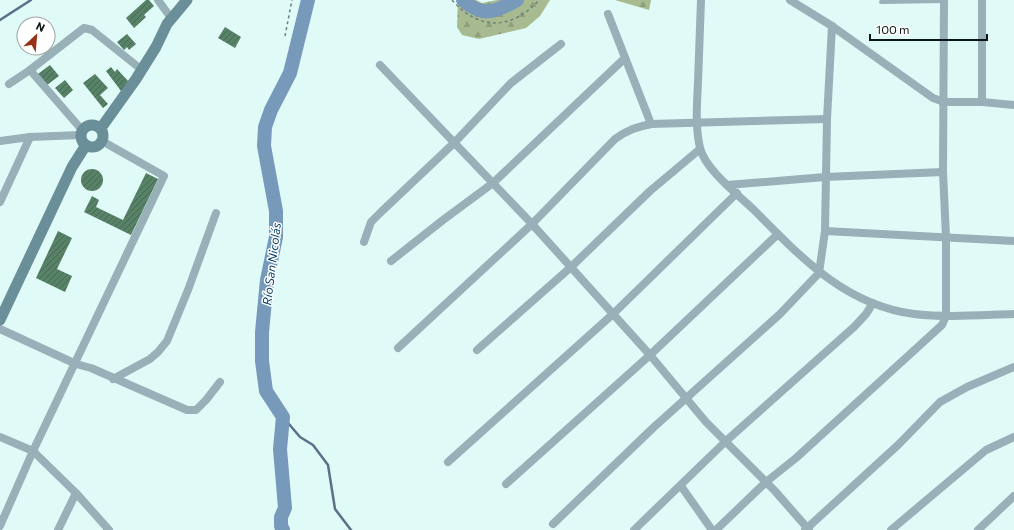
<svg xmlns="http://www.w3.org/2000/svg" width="1014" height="530" font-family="Commissioner,sans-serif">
<defs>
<pattern id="forest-firs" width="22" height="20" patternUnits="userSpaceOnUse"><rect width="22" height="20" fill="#a8ba8f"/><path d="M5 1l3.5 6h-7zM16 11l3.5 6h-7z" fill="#8f9f7a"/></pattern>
<pattern id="building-hatch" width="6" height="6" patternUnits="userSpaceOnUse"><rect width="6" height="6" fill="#588268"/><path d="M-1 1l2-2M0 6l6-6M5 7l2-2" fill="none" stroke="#476954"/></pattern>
</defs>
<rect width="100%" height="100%" fill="#dffaf7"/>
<g fill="url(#forest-firs)">
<path d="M458 0H476L482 3 497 0H550L540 16 526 28 479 39 462 35 457 27Z"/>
<path d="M615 0H651L649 10Z"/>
</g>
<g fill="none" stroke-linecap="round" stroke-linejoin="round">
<g stroke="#577289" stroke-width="2.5">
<path d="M0 20 31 0"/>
<path d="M283 417 300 437 313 445 328 465 335 509 351 530"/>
</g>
<g stroke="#779abb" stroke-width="14">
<path d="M463 0C483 18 495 12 517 0"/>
<path d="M283 530 281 526V517L285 508 280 449 283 417 266 391 262 361V332L267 280 276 237V211L264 146 265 127 271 110 290 73 308 0"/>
</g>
</g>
<g fill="url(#building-hatch)">
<path d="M146 0H149L154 6 144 15 146 17 134 28 126 18Z"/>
<path d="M225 27 241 37 235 48 218 38Z"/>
<path d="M127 34 136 44 129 50 127 47 124 50 117 42Z"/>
<path d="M50 65 59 76 47 85 38 74Z"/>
<path d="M111 67 115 72 117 69 129 82 121 91 106 71Z"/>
<path d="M95 74 108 88 100 95 108 104 103 108 83 83Z"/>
<path d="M65 80 73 90 64 98 55 88Z"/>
<circle cx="92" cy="180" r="11"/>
<path d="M146 173 158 179 131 235 84 212 92 196 99 200 96 207 123 220Z"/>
<path d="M58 231 72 238 57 269 72 276 65 292 36 278Z"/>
</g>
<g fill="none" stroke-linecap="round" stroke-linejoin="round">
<g stroke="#6d7f7d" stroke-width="1.5" stroke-dasharray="3 3" stroke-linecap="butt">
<path d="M452 0C479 31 512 30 539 0"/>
<path d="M285 36 292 0"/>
</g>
<path stroke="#98b0b7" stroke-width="4" d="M881 2 944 1"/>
<g stroke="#98b0b7" stroke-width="8">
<path d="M158 0 171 18"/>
<path d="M701 0C700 27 699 54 698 82 697 104 695 126 700 148 705 169 737 194 753 209 800 256 844 305 914 314 947 318 981 315 1014 314"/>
<path d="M790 0 832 26 933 98 944 102H982L1014 105"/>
<path d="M608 14 651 124"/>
<path d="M380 65 532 224 650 355 706 422 775 491 809 530"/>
<path d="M30 70 82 130"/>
<path d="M9 84 30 70 84 28 92 30 142 70"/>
<path d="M982 102V0"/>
<path d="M0 141 30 137 81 135"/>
<path d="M727 185 825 177 943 172"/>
<path d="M0 202 30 137"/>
<path d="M825 231 1014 241"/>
<path d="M364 242 371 222 380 213 454 143 511 83 561 44"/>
<path d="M391 261 443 220 493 183 625 58"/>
<path d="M0 329 76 364 91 368 187 410H196L206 400 220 382"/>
<path d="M398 348 532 224 615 139C627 130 637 127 651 124L827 119"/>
<path d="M477 350 571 267 650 191 700 149"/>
<path d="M113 379 150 359 158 352 167 341 188 290 216 213"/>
<path d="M0 437 33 451 76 493 109 530"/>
<path d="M448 462 613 314 737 193"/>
<path d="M506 484 650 355 778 234"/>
<path d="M681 486 712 530"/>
<path d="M553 524 654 427 780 314 819 273 825 231 827 119 832 26"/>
<path d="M0 526 33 451 164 176 102 141"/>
<path d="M58 530 76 493"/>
<path d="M634 530 726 441 854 327 866 314 873 303"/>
<path d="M716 530 766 482 796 458 942 325 946 316V237L943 172 944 0"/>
<path d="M805 530 898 445 940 402 967 387 1014 367"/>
<path d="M891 530 986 450 1014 437"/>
<path d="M978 530 1014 496"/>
</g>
<g stroke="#6b8f99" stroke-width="11">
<circle cx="92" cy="136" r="11"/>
<path d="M101 128 136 79 156 47 167 24 187 0"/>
<path d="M0 320 72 167 86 145"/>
</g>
</g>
<g text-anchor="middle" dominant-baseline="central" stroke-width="3" stroke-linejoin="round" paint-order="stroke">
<g font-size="12" font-style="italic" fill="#033f6a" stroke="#fff">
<text transform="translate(271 264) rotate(-83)">Río San Nicolás</text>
</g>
</g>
<g transform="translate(36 36) rotate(26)"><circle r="19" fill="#ffffff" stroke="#9da1a1"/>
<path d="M0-3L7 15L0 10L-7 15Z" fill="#983014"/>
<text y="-6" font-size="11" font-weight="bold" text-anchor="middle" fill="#0b1513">N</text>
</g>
<path d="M870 34v6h117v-6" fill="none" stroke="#0b1513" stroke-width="2"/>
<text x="876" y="34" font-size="12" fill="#0b1513" stroke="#ffffff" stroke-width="3" paint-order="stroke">100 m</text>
</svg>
